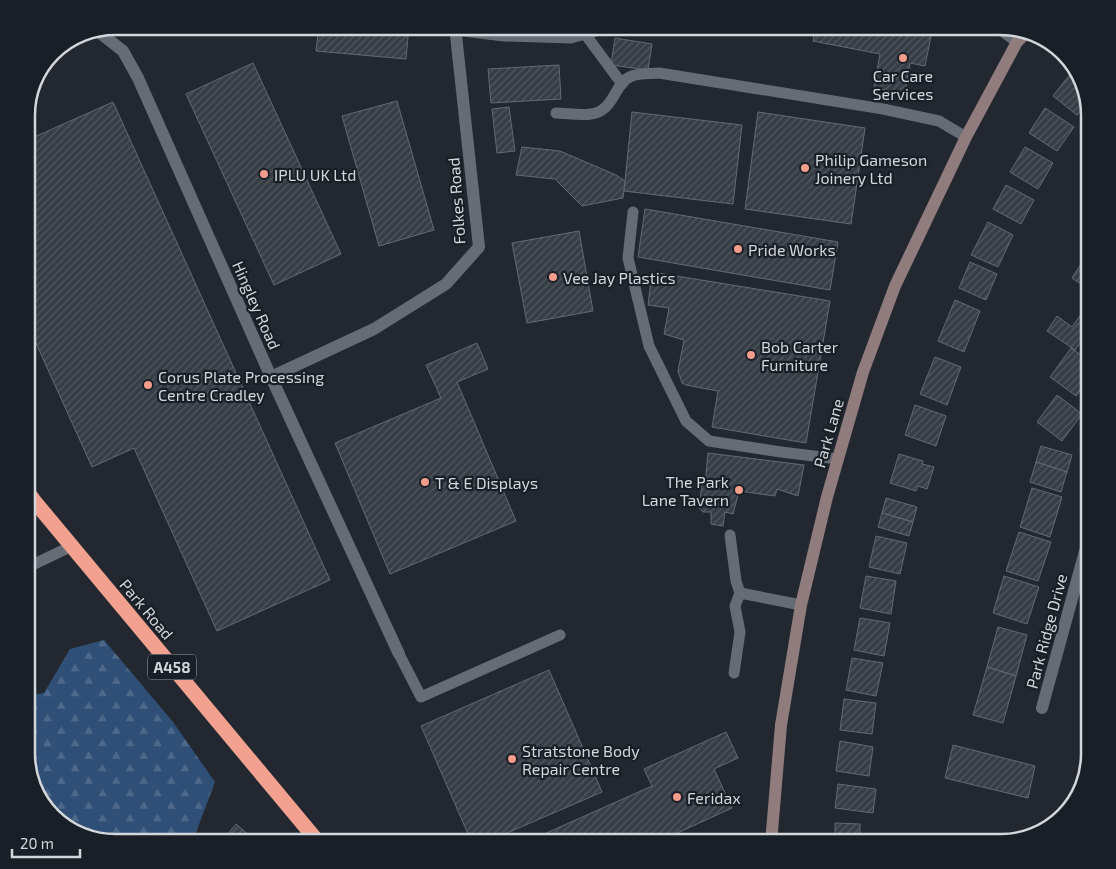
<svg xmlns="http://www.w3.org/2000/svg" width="1116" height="869" font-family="'Exo 2',sans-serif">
<defs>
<pattern id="forest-firs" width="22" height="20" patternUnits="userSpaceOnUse" patternTransform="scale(1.25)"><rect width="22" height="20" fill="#304f76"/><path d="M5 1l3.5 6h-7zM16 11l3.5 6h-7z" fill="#4d6889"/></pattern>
<pattern id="building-hatch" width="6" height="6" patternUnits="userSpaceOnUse" patternTransform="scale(1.25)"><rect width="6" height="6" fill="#373d45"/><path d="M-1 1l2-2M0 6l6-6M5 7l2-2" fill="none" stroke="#53585f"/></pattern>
</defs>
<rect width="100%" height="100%" fill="#232830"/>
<path fill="url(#forest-firs)" d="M104 640 173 722 215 782 192 843H115L57 821 36 794 26 760V696L44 693 70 649Z"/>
<g fill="url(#building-hatch)" stroke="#636a72">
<path d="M319 26H409L406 59 316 51Z"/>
<path d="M816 26H933L925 66 910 63 905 93 874 88 880 54 813 41Z"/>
<path d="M615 38 652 44 648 70 611 65Z"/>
<path d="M253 63 341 254 274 285 186 94Z"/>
<path d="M559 65 561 99 491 103 488 69Z"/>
<path d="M1071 73 1082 82 1087 103 1077 115 1053 96Z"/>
<path d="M397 101 434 230 379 246 342 116Z"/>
<path d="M113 102 330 580 217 631 134 448 92 467 26 321V125L32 138Z"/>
<path d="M509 107 515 151 497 153 492 109Z"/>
<path d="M1045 108 1074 127 1057 151 1029 133Z"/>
<path d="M632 112 742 125 733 204 624 191Z"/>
<path d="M758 112 865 128 851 224 745 209Z"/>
<path d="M522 147 560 151 616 175 625 181 623 198 582 206 555 179 516 175Z"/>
<path d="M1025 147 1053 163 1038 189 1010 172Z"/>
<path d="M1006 185 1034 200 1021 224 993 209Z"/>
<path d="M645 209 838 242 830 290 638 257Z"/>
<path d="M988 222 1013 235 998 267 971 255Z"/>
<path d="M579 231 593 311 527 323 512 243Z"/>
<path d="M1083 261 1090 265V290L1072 278Z"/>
<path d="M970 262 997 274 986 300 959 288Z"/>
<path d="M652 272 830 301 806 443 712 427 718 391 686 385 682 383 678 371 684 340 664 334 669 308 648 305Z"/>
<path d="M955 300 980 311 964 352 938 341Z"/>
<path d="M1089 303H1090V344L1083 339 1075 350 1047 331 1057 316 1072 327Z"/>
<path d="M477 343 488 369 457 382 516 521 390 574 335 443 441 398 426 365Z"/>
<path d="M1071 348 1090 361V377L1076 396 1050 377Z"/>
<path d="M935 357 961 367 947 405 920 394Z"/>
<path d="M1057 395 1082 414 1062 441 1037 422Z"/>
<path d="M915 405 946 416 936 446 905 435Z"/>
<path d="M1041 446 1072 455 1067 472 1036 462Z"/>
<path d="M708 453 804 465 798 496 777 489 775 496 739 491 733 514 725 512 723 526 711 524V512H703L699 508 702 484 705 485Z"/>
<path d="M899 454 923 461 922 464 934 467 927 489 918 486 916 491 890 483Z"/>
<path d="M1036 462 1067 472 1061 492 1030 482Z"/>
<path d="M1032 488 1062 497 1050 537 1020 527Z"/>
<path d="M886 498 917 507 913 522 882 513Z"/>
<path d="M882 513 913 522 909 536 878 527Z"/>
<path d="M1019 532 1051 542 1038 581 1006 571Z"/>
<path d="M876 536 907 543 900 574 869 567Z"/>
<path d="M866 576 896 581 891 614 860 608Z"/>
<path d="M1004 576 1039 587 1027 624 993 613Z"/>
<path d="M860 618 890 623 884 656 854 650Z"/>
<path d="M998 627 1027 635 1016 676 987 667Z"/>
<path d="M852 658 883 663 876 696 846 690Z"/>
<path d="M987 667 1016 676 1003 723 973 715Z"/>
<path d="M549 670 602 792 484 843H472L421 726Z"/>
<path d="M844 699 876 703 872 734 840 730Z"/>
<path d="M726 732 738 758 714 769 732 808 675 834 679 843H524L652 786 644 769Z"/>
<path d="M840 741 873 747 869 776 836 771Z"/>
<path d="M953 745 1035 766 1028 798 945 778Z"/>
<path d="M838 784 876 789 873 813 835 808Z"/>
<path d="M835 823 860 824V843H835Z"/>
<path d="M236 824 258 843H237L227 835Z"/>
</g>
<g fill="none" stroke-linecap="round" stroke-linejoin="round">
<g stroke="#666c75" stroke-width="11">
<path d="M995 26 1017 42"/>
<path d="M455 30 504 36 571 38 596 31 601 26"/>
<path d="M585 34 622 84"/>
<path d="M556 113C566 113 580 116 591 114 615 111 614 82 632 76 640 73 651 74 659 73L883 109 939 121 966 137"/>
<path d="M633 212 628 258 649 346 686 421 709 441 781 452 838 459"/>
<path d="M730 535 736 581 740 593 735 606 740 632 734 673"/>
<path d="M26 568 72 546"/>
<path d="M740 593 801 605"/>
<path d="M399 654 421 697 560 635"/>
</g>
<g stroke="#666c75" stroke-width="12">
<path d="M99 32 123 51 138 78 271 377 399 654"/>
<path d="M271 377 374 329 446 284 479 247 455 26"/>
<path d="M1042 708 1090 533"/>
</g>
<path stroke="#907c7d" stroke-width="12" d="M771 843 781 725 801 605 827 497 863 372 895 286 966 137 1017 42 1024 35"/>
<path stroke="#f2a190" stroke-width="15" d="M26 490 35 502 319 843"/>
</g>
<g fill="#f49d8c" stroke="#191f26" stroke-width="2">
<circle cx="903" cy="58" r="5"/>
<circle cx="805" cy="168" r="5"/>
<circle cx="264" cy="174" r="5"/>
<circle cx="738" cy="249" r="5"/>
<circle cx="553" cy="277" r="5"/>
<circle cx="751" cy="355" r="5"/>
<circle cx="148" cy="385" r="5"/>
<circle cx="425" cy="482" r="5"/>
<circle cx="739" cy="490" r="5"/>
<circle cx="512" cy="759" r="5"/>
<circle cx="677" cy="797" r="5"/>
</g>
<g text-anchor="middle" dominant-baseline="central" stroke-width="4.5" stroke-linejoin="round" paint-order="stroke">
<rect fill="#191f26" stroke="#9b9fa5" stroke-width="1" x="148" y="654.5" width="48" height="25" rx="4"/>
<g font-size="15" font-weight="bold" fill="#d3d6db">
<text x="172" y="667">A458</text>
</g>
<g font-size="16" fill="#d3d6db" stroke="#191f26" text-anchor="start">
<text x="903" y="75" text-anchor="middle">Car Care<tspan x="903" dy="18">Services</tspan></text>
<text x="815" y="159">Philip Gameson<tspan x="815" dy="18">Joinery Ltd</tspan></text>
<text x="274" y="174">IPLU UK Ltd</text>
<text x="748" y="249">Pride Works</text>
<text x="563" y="277">Vee Jay Plastics</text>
<text x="761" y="346">Bob Carter<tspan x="761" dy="18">Furniture</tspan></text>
<text x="158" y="376">Corus Plate Processing<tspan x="158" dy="18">Centre Cradley</tspan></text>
<text x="729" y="481" text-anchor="end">The Park<tspan x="729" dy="18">Lane Tavern</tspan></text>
<text x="435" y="482">T &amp; E Displays</text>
<text x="522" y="750">Stratstone Body<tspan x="522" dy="18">Repair Centre</tspan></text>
<text x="687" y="797">Feridax</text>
</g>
<g font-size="16" fill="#d3d6db" stroke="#191f26">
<text transform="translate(456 201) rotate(-94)">Folkes Road</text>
<text transform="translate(257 305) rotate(66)">Hingley Road</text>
<text transform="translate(828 433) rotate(-74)">Park Lane</text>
<text transform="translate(147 609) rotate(50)">Park Road</text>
<text transform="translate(1046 631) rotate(-75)">Park Ridge Drive</text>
</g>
</g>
<path d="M0 0H1116V869H0ZM115 35H1001A80 80 0 0 1 1081 115V754A80 80 0 0 1 1001 834H115A80 80 0 0 1 35 754V115A80 80 0 0 1 115 35Z" fill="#191f26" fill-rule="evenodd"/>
<path fill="none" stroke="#d3d6db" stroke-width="2.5" d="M115 35H1001A80 80 0 0 1 1081 115V754A80 80 0 0 1 1001 834H115A80 80 0 0 1 35 754V115A80 80 0 0 1 115 35Z"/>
<path d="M12 849v8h68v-8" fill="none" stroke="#d3d6db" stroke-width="2.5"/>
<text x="20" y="849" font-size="15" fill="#d3d6db" stroke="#191f26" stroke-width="4" paint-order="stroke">20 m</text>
</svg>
